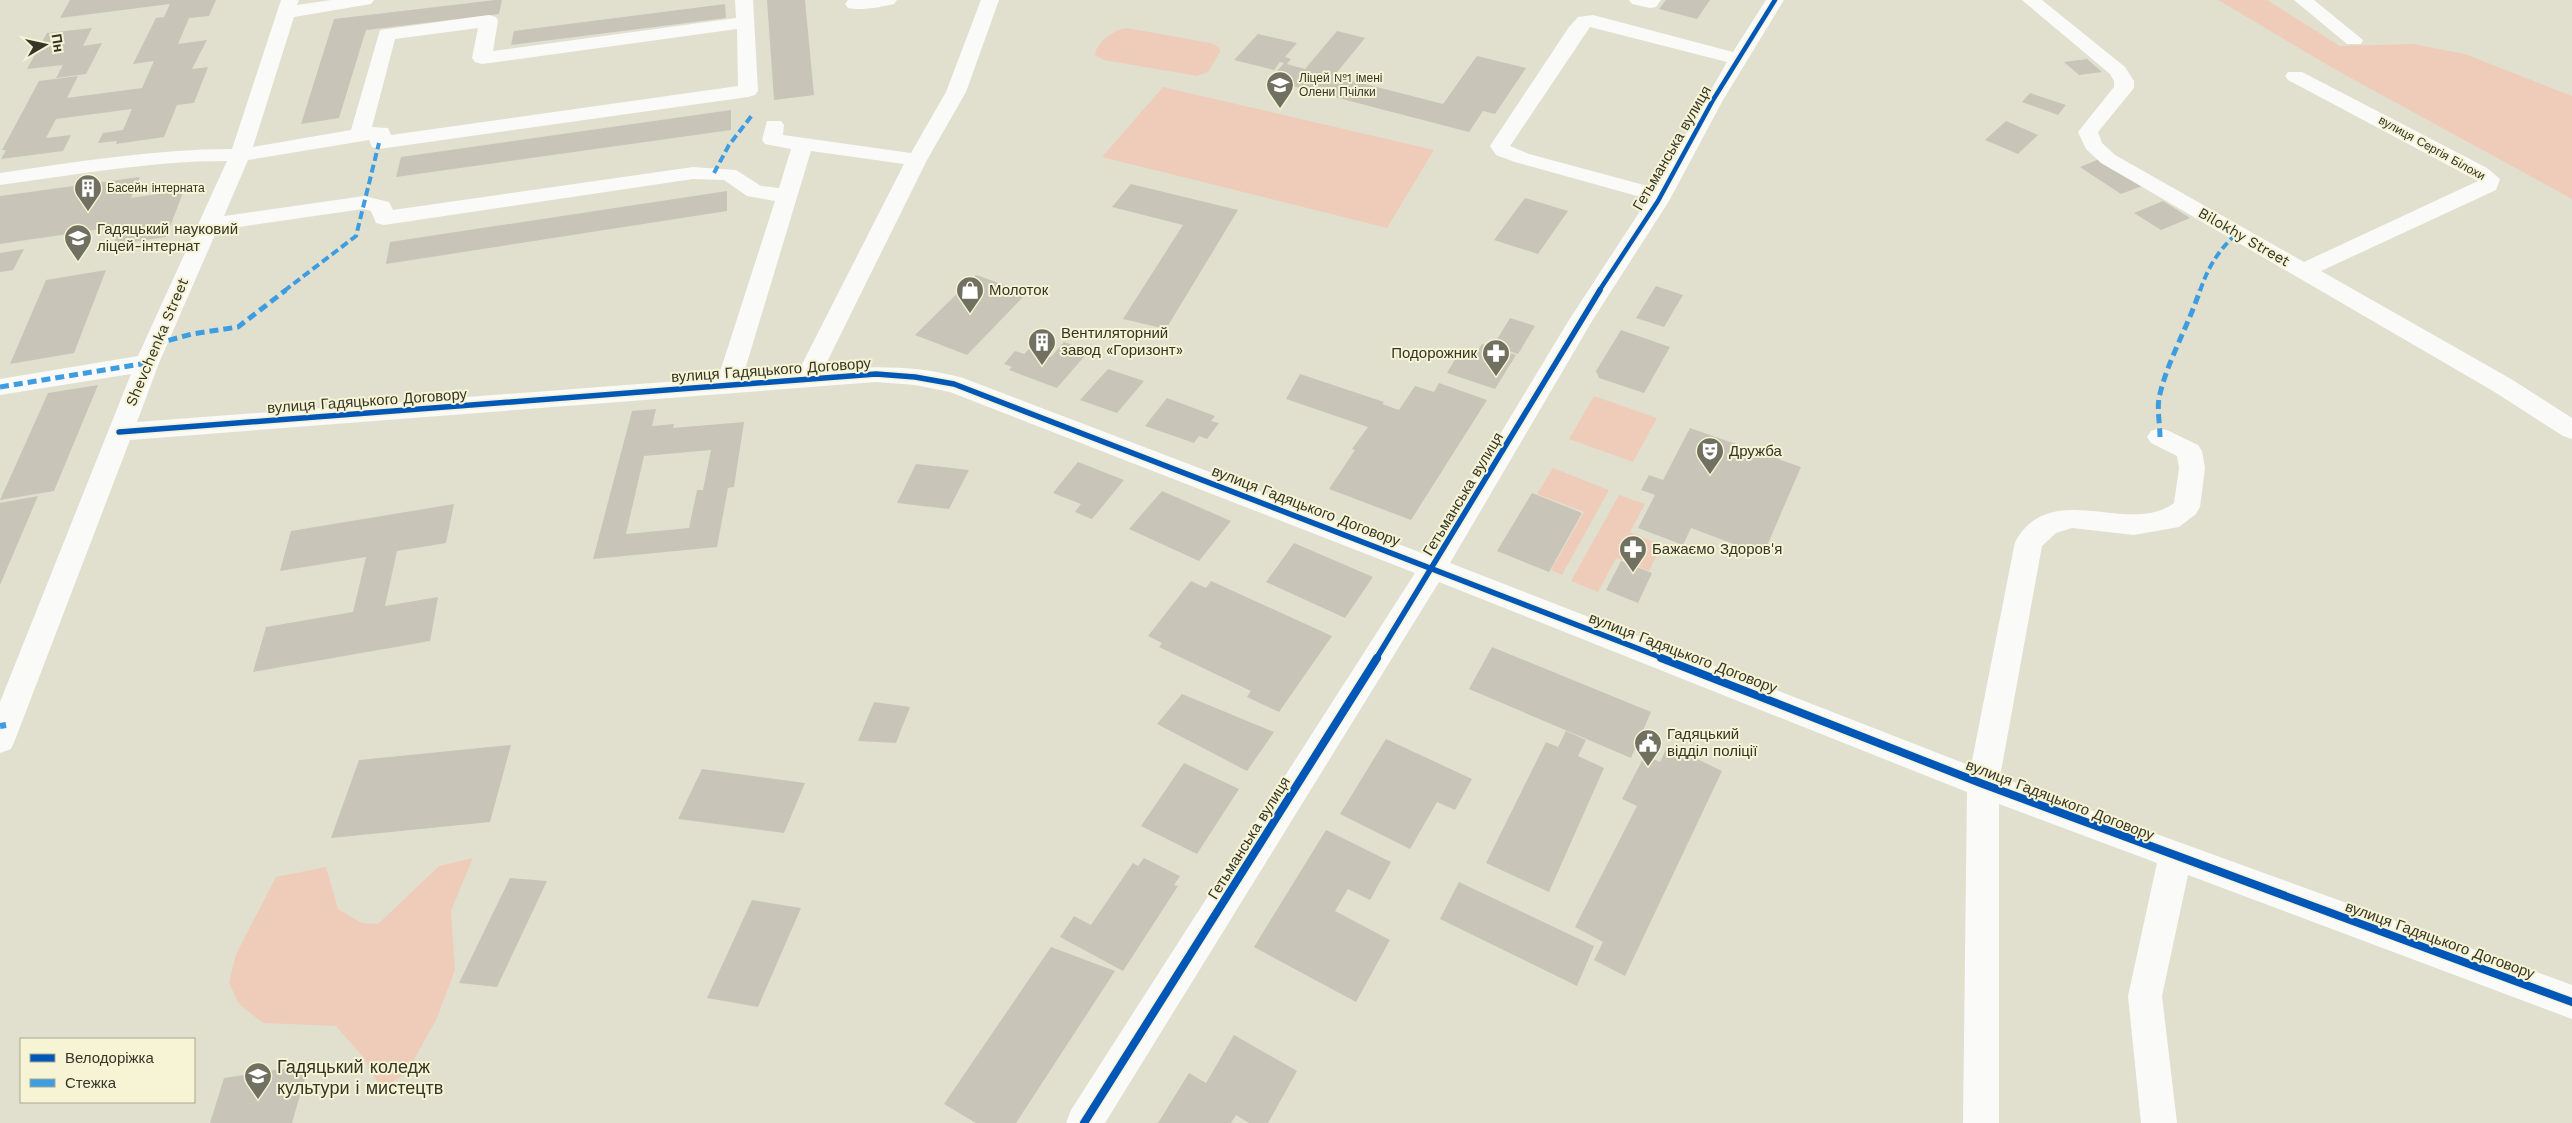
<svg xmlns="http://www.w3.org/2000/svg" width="2572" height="1123" font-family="'Work Sans',sans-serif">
<rect width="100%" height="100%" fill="#e1e0cf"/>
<g fill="#efccba">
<path d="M2218 0H2267L2340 46 2413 44 2465 54 2572 96V199L2336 70Z"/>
<path d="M1127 28 1211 43 1219 47 1220 52 1208 72 1197 76 1104 60 1095 55C1095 43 1116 28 1127 28Z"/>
<path d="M1163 87 1434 150 1387 228 1102 157Z"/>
<path d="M1594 396 1657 418 1633 462 1569 439Z"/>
<path d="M1553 468 1609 490 1562 575 1551 570 1584 512 1537 494Z"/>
<path d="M1619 495 1645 504 1630 532 1662 545 1649 571 1616 558 1598 592 1571 581Z"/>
<path d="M473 858 451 911 455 970 437 1018 406 1074 381 1088 362 1056 336 1026 263 1023 238 1003 229 982 236 954 276 877 326 867 338 909 362 923 378 924 439 866Z"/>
</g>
<g fill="#c8c4b7" fill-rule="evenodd">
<path d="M70 0H216L209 16 189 18 178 44 207 40 192 69 208 67 194 103 177 105 164 137 116 144 117 141 98 143 103 133 123 130 132 109 56 119 46 138 71 135 63 151 1 159 6 150H2L39 81 78 76 67 98 142 88 154 61 133 64 156 18 164 17 170 4 60 18Z"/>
<path d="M495 0H502L499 14 366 30 339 118 301 124 334 19Z"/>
<path d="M767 0H805L814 95 774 100Z"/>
<path d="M1666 0H1710L1697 19 1659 9Z"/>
<path d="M725 4 726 18 511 45 514 31Z"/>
<path d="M92 28 83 46 102 43 86 74 56 78 63 65 27 69 47 33Z"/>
<path d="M1337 31 1365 38 1334 76 1443 104 1477 56 1526 68 1495 114 1483 111 1469 132 1269 80 1284 63 1280 62 1274 70 1234 60 1258 34 1297 43 1285 57 1291 59 1287 64 1305 69Z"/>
<path d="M2087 59 2102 72 2079 75 2064 62Z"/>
<path d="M2030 93 2066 105 2058 115 2022 102Z"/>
<path d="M731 110V130L396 177 401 157Z"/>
<path d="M2006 121 2038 135 2018 154 1985 140Z"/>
<path d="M2102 158 2145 185 2121 194 2080 167Z"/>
<path d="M140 177 131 198 184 190 166 237 113 245 121 226 0 244V196Z"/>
<path d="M1131 184 1238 210 1166 329 1123 319 1183 225 1112 207Z"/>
<path d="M727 191V211L386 264 390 242Z"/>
<path d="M1525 198 1568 211 1538 254 1494 240Z"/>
<path d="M2163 201 2190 218 2161 230 2134 213Z"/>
<path d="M24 249 13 270 0 272V253Z"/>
<path d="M106 270 74 353 10 364 46 280Z"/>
<path d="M976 275 1027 293 967 355 915 335Z"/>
<path d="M1656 286 1683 295 1664 327 1636 318Z"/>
<path d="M1510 318 1535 326 1518 354 1493 346Z"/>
<path d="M1621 330 1670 347 1644 393 1599 378 1596 371Z"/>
<path d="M1064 342 1089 351 1057 388 1009 370 1012 367 1004 364 1015 351 1024 354 1029 349 1051 357Z"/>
<path d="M1482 344 1516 355 1495 389 1447 373 1459 353 1473 358Z"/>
<path d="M1108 369 1144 381 1117 413 1080 400Z"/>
<path d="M1300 374 1384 402 1382 404 1399 410 1415 386 1434 392 1439 383 1487 400 1411 520 1329 489 1355 450 1352 449 1368 427 1286 399Z"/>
<path d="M98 385 54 491 0 500 48 393Z"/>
<path d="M1167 398 1215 416 1211 421 1219 423 1207 439 1199 436 1194 443 1145 426Z"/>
<path d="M656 409 652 426 674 424 673 428 744 422 734 487 728 488 717 547 593 559 632 411ZM711 450 703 490H697L689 528 626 534 644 456Z"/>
<path d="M1690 428 1801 467 1763 555 1691 528 1683 545 1638 528 1655 495 1641 490 1649 475 1663 480Z"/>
<path d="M1078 462 1124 480 1092 519 1075 512 1081 504 1053 493Z"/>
<path d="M916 464 969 470 949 509 897 503Z"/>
<path d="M1162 491 1231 521 1199 561 1129 529Z"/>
<path d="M1532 493 1582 513 1549 572 1497 551Z"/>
<path d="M38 496 0 585V503Z"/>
<path d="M454 504 446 543 397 551 385 606 438 597 430 641 253 672 266 627 353 612 366 557 280 571 291 531Z"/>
<path d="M1294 543 1373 577 1345 618 1266 582Z"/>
<path d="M1621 561 1652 573 1638 603 1606 590Z"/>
<path d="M1191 581 1206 588 1211 581 1332 636 1279 712 1247 697 1251 691 1159 647 1162 643 1148 636Z"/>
<path d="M1492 647 1651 712 1631 758 1469 689Z"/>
<path d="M1182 694 1274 732 1247 771 1157 724Z"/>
<path d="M874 702 910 707 896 743 858 741Z"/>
<path d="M1566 731 1586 740 1578 756 1604 768 1549 892 1486 863 1546 742 1558 747Z"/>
<path d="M1386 739 1472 779 1455 810 1437 802 1410 849 1340 814Z"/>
<path d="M511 745 490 822 331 838 359 760Z"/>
<path d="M1668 745 1722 771 1625 976 1594 960 1603 942 1575 927 1637 806 1622 799 1645 755 1660 762Z"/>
<path d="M1184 763 1239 789 1197 854 1141 826Z"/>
<path d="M702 769 805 783 784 833 678 819Z"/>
<path d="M1326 830 1391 862 1370 900 1348 889 1335 911 1390 940 1356 1002 1254 947Z"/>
<path d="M1144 858 1180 876 1174 885 1178 886 1123 971 1060 937 1074 916 1091 925 1133 863 1138 866Z"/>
<path d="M510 878 547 881 497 987 459 983Z"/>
<path d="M1459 882 1594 946 1577 986 1440 919Z"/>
<path d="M752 900 801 908 758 1007 707 998Z"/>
<path d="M1051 947 1115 971 1016 1123H976L944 1104Z"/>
<path d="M1234 1035 1297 1071 1268 1123H1249L1236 1115 1231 1123H1158L1189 1073 1206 1083Z"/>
<path d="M294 1067 293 1070 308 1068 292 1123H210L224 1078Z"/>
</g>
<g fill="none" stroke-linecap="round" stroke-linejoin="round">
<g fill="#fafaf8" fill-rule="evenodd">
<path d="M281 0H299L297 5 331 0H374L371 4 365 5 294 17 253 147 351 130 380 30 489 15 496 17 498 21 493 51 736 18 735 0H753L758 91 755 95 748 97 379 149 372 147 369 140 248 160 224 216 364 196 389 202 393 210 693 167 736 170 761 186 779 188 791 149 765 144 762 140 767 121H781L784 125 783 135 911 153 946 92 981 0H999L966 92 927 160 823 370C871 366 916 365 963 378L1427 555 1569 320 1648 199 1515 162 1496 155 1490 146 1569 27 1578 17 1593 15 1733 52 1766 0H1784L1723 100 1669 201 1592 321 1450 563 1971 766 2015 542C2051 477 2129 537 2174 503L2179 468 2177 456 2151 443 2147 437 2151 431 2160 428 2169 431 2198 445 2202 451 2205 468 2200 507 2196 514 2179 527 2134 535 2072 528 2056 533 2042 546 2000 777 2572 985V1019L2188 875 2162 996 2177 1123H2141L2128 996 2157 863 1999 804V1123H1963L1967 792 1439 582 1105 1123H1066L1071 1110 1415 573 950 392 915 385 876 382 130 440 15 740 11 749 0 753V702L131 374 0 395V379L138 356 227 161C151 161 75 175 0 185V173C77 162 154 149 232 149ZM1590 27 1727 62 1655 188 1529 154 1510 146ZM478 28 472 58 475 62 482 64 737 29 738 86 391 135 388 128 372 127 395 39ZM811 151 904 164 798 372 743 376ZM693 179 724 180 747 196 775 201 718 378 137 422 159 363 217 230 363 209 371 211 376 223 384 225Z"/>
<path d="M848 0H897L894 4C881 7 861 11 848 8L845 4Z"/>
<path d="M1629 0H1661L1656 7 1650 8 1632 4Z"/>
<path d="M2022 0H2042L2125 67 2134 81V88L2098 132 2102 143 2115 155 2304 262 2478 181 2288 80 2285 76 2288 72H2302L2487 168 2500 179 2496 190 2321 271 2511 379 2572 418V439L2563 436 2493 391 2101 163 2086 149 2078 132 2114 87V81L2110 74Z"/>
<path d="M2294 0H2314L2363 40 2361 44H2347Z"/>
</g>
<g stroke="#3e9de0" stroke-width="4" stroke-dasharray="8 4" stroke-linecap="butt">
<path d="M714 173 729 145 753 114"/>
<path d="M284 291 356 236 379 143"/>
<path d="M2200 291C2208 267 2218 251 2237 233"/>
</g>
<g stroke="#3e9de0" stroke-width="5" stroke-dasharray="9 5" stroke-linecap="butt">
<path d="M155 344 192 334 238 327 286 290"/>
<path d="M0 387 147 363"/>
<path d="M2160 437C2160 425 2157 410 2159 398 2167 361 2188 327 2200 290"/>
</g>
<path stroke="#3e9de0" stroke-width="6" stroke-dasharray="12 6" stroke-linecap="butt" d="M0 726 6 725"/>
<g stroke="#f6f4d5" stroke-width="7">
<path id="cycleway-far2" d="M1599 291 1658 201 1713 100 1775 0"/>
</g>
<g stroke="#f6f4d5" stroke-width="9">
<g id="cycleway-far1">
<path d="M119 432 876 374 915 377 954 384 1665 659"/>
<path d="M1376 659 1600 290"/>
</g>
</g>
<g stroke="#f6f4d5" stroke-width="11">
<g id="cycleway">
<path d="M1661 658 1983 784 2572 1002"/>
<path d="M1084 1123 1377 658"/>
</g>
</g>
<use href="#cycleway-far2" stroke="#0057b8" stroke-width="4.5"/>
<use href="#cycleway-far1" stroke="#0057b8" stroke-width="5.5"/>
<use href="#cycleway" stroke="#0057b8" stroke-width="8"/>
</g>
<defs>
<g id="school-pin" transform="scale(1.4375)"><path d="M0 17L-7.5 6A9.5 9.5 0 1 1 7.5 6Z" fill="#717162" stroke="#f6f4d5"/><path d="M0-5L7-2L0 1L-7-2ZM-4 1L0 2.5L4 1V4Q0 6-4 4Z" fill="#fff"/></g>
<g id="building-pin" transform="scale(1.4375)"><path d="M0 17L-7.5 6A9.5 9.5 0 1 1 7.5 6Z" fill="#717162" stroke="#f6f4d5"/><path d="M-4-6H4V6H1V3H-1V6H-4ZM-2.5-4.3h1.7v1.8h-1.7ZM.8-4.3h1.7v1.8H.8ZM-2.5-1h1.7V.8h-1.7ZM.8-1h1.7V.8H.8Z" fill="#fff"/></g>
<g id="shop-pin" transform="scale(1.4375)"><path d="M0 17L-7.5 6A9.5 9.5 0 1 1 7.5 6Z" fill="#717162" stroke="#f6f4d5"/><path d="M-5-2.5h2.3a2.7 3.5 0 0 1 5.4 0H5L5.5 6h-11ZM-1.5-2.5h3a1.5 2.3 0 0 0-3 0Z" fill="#fff"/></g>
<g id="pharmacy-pin" transform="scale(1.4375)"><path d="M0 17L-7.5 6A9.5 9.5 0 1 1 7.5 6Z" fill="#717162" stroke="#f6f4d5"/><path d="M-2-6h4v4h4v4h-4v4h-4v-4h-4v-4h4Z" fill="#fff"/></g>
<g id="theatre-pin" transform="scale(1.4375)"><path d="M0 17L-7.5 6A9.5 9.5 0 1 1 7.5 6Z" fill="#717162" stroke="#f6f4d5"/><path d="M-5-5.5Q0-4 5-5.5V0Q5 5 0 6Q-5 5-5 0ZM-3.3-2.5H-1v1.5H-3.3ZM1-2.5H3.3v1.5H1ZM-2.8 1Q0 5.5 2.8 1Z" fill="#fff"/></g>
<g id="civic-pin" transform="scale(1.4375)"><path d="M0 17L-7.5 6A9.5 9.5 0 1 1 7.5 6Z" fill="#717162" stroke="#f6f4d5"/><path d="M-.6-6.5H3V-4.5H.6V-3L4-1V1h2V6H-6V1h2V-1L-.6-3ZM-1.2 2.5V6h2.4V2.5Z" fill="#fff"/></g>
<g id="university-pin" transform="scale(1.4375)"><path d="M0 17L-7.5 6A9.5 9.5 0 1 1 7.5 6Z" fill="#717162" stroke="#f6f4d5"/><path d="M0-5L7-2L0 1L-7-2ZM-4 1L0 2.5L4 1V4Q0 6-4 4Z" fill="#fff"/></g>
</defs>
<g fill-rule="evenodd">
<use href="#school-pin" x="1280" y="85"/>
<use href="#building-pin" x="88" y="188"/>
<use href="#school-pin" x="78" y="238"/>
<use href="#shop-pin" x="970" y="290"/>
<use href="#building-pin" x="1042" y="342"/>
<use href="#pharmacy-pin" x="1496" y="353"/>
<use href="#theatre-pin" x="1710" y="451"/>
<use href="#pharmacy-pin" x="1633" y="549"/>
<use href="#civic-pin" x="1648" y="743"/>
<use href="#university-pin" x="258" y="1076"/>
</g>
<g text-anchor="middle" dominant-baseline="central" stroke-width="4" stroke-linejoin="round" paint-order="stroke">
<g font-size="12" fill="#353528" stroke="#f6f4d5" text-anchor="start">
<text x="1299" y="78">Ліцей №1 імені<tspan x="1299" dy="14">Олени Пчілки</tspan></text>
<text x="107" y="188">Басейн інтерната</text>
</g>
<g font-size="12" fill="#353528" stroke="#f6f4d5">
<text transform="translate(2432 148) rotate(29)">вулиця Сергія Білохи</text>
</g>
<g font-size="15" fill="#353528" stroke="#f6f4d5">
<text transform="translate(1672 148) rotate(-60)">Гетьманська вулиця</text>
<text transform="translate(2244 237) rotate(30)">Bilokhy Street</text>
<text transform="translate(157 342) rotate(-67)">Shevchenka Street</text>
<text transform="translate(771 370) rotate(-4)">вулиця Гадяцького Договору</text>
<text transform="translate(367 401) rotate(-4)">вулиця Гадяцького Договору</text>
<text transform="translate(1463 494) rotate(-59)">Гетьманська вулиця</text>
<text transform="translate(1306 506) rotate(21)">вулиця Гадяцького Договору</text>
<text transform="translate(1683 653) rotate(21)">вулиця Гадяцького Договору</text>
<text transform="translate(2060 800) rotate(21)">вулиця Гадяцького Договору</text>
<text transform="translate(1249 838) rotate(-58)">Гетьманська вулиця</text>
<text transform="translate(2440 940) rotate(20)">вулиця Гадяцького Договору</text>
</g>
<g font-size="15" fill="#353528" stroke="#f6f4d5" text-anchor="start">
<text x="97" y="229">Гадяцький науковий<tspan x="97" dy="17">ліцей-інтернат</tspan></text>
<text x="989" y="290">Молоток</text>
<text x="1061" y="333">Вентиляторний<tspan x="1061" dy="17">завод «Горизонт»</tspan></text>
<text x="1477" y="353" text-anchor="end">Подорожник</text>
<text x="1729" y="451">Дружба</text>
<text x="1652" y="549">Бажаємо Здоров'я</text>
<text x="1667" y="734">Гадяцький<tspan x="1667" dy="17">відділ поліції</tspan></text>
</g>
<g font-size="18" fill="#353528" stroke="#f6f4d5" text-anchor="start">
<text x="277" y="1066">Гадяцький коледж<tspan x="277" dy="21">культури і мистецтв</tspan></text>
</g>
</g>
<rect x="20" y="1038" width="175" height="65" fill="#f6f4d5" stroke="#a9a890"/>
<rect x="30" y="1054" width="25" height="8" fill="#0057b8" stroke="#a9a890"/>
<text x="65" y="1063" font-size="15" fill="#353528">Велодоріжка</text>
<rect x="30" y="1079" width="25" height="8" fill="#3e9de0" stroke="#a9a890"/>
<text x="65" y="1088" font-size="15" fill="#353528">Стежка</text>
<g transform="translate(45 45) rotate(81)" stroke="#f6f4d5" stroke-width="4" paint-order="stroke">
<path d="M0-4L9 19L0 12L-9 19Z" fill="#353528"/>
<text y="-8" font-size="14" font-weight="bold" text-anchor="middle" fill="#353528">Пн</text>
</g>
</svg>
